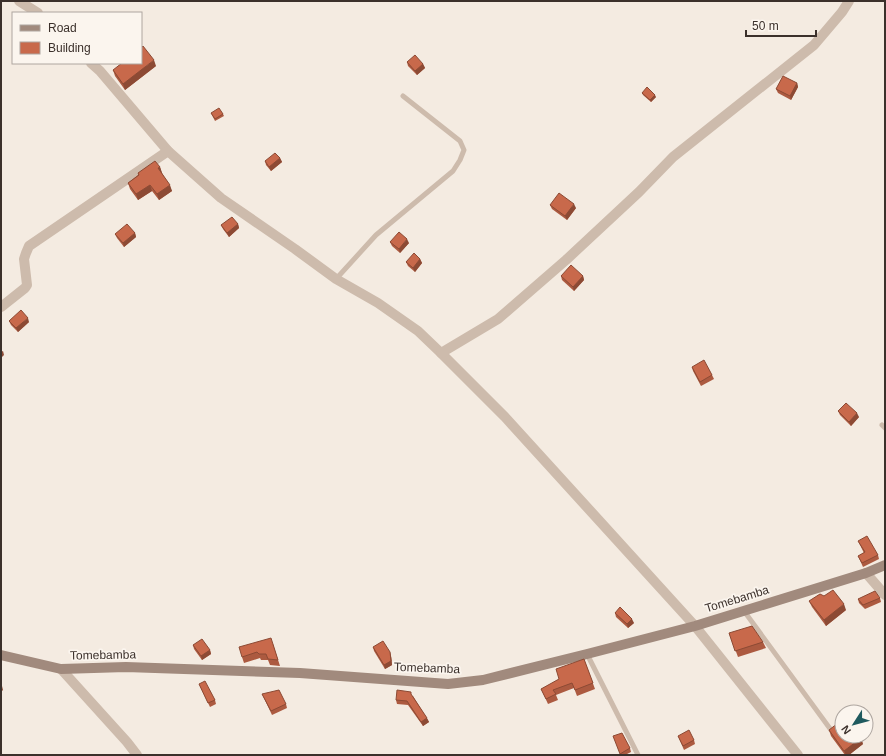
<svg xmlns="http://www.w3.org/2000/svg" width="886" height="756" font-family="Helvetica,sans-serif">
<rect width="100%" height="100%" fill="#f4ebe1"/>
<g fill="none" stroke-linecap="round" stroke-linejoin="round">
<g stroke="#cdbbac" stroke-width="5">
<path d="M336 279 376 235 453 171 460 160 464 150 460 141 403 96"/>
<path d="M882 425 885 428"/>
<path d="M744 611 831 730"/>
<path d="M587 654 638 755"/>
</g>
<g stroke="#cdbbac" stroke-width="10">
<path d="M19 1 38 13"/>
<path d="M91 63 100 71 168 151 221 198 295 249 336 279 378 303 418 331 441 353 505 417 695 626 798 755"/>
<path d="M1 307 25 288 27 285 24 259 26 253 29 246 168 151"/>
<path d="M441 353 498 319 566 260 639 192 673 157 814 45 842 12 849 1"/>
<path d="M866 573 885 595"/>
<path d="M61 669 127 742 137 755"/>
</g>
<path stroke="#a18a7d" stroke-width="10" d="M1 655 61 669 126 667 300 673 448 684 483 680 587 654 695 626 866 573 885 565"/>
</g>
<g fill="#ac5a40">
<path d="M407 62 423 64 425 68 417 75 408 66Z"/>
<path d="M156 66 125 90 115 76 113 70Z"/>
<path d="M797 83 798 87 791 100 778 93 776 89Z"/>
<path d="M642 93 656 97 651 102 643 95Z"/>
<path d="M211 113 223 114 224 116 215 121Z"/>
<path d="M280 158 282 162 271 171 266 165 265 161Z"/>
<path d="M160 167 162 173 172 191 159 200 152 191 138 200 130 189 128 183 138 175V173Z"/>
<path d="M550 205 576 208 567 220 552 209Z"/>
<path d="M238 224 239 228 229 237 223 229 221 225Z"/>
<path d="M135 233 136 237 124 247 117 238 115 234Z"/>
<path d="M390 242 409 243 400 253 392 246Z"/>
<path d="M420 259 422 263 415 272 408 266 406 262Z"/>
<path d="M561 276H583L584 280 574 291 562 280Z"/>
<path d="M9 321 29 322 18 332 11 325Z"/>
<path d="M692 367 712 375 714 379 701 386 693 371Z"/>
<path d="M838 411 859 417 851 426 840 415Z"/>
<path d="M858 541 878 555 879 559 863 567 858 556 864 553Z"/>
<path d="M880 598 881 602 865 609 859 603 858 599Z"/>
<path d="M809 601 846 610 826 626 812 607Z"/>
<path d="M615 613 634 623 628 628 616 617Z"/>
<path d="M729 633 763 642 766 648 738 657Z"/>
<path d="M273 644 280 666 270 665 268 660H261L260 658 244 663 242 657Z"/>
<path d="M193 645 210 650 211 654 202 660 194 649Z"/>
<path d="M373 647 391 656 392 665 385 669 374 651Z"/>
<path d="M584 659 595 689 577 696 574 688 556 695 558 700 548 704 541 689 559 680Z"/>
<path d="M199 684 215 700 216 704 210 707Z"/>
<path d="M262 694 286 704 287 708 272 715Z"/>
<path d="M413 696 429 722 423 726 408 705 397 704 396 700Z"/>
<path d="M829 730 863 744 849 755H845L831 736Z"/>
<path d="M613 736 630 748 631 752 625 755H621Z"/>
<path d="M678 736 694 740 695 744 684 750Z"/>
</g>
<g fill="#8c4a34">
<path d="M154 60 156 66 125 90 123 84Z"/>
<path d="M423 64 425 68 417 75 415 71Z"/>
<path d="M797 83 798 87 791 100 790 96Z"/>
<path d="M655 95 656 97 651 102 650 100Z"/>
<path d="M280 158 282 162 271 171 269 167Z"/>
<path d="M160 167 162 173 160 174 158 168Z"/>
<path d="M150 185 152 191 138 200 136 194Z"/>
<path d="M170 185 172 191 159 200 157 194Z"/>
<path d="M574 204 576 208 567 220 565 216Z"/>
<path d="M238 224 239 228 229 237 227 233Z"/>
<path d="M135 233 136 237 124 247 123 243Z"/>
<path d="M407 239 409 243 400 253 399 249Z"/>
<path d="M420 259 422 263 415 272 413 268Z"/>
<path d="M583 276 584 280 574 291 573 287Z"/>
<path d="M28 318 29 322 18 332 16 328Z"/>
<path d="M3 351 4 355 1 358V352Z"/>
<path d="M857 413 859 417 851 426 849 422Z"/>
<path d="M844 604 846 610 826 626 824 620Z"/>
<path d="M632 619 634 623 628 628 627 624Z"/>
<path d="M210 650 211 654 202 660 201 656Z"/>
<path d="M390 652 391 656 392 665 385 669 384 665Z"/>
<path d="M2 686 3 690 1 692V687Z"/>
<path d="M427 718 429 722 423 726 421 722Z"/>
<path d="M860 736H861L863 744 849 755H846L844 751Z"/>
</g>
<g fill="#c8694b" stroke="#8c4a34">
<path d="M143 46 154 60 123 84 113 70 122 63H141V48Z"/>
<path d="M415 55 423 64 415 71 407 62Z"/>
<path d="M783 76 797 83 790 96 776 89Z"/>
<path d="M647 87 655 95 650 100 642 93Z"/>
<path d="M219 108 223 114 215 119 211 113Z"/>
<path d="M275 153 280 158 269 167 265 161Z"/>
<path d="M155 161 160 167 158 168 170 185 157 194 150 185 136 194 128 183 139 175 138 173Z"/>
<path d="M559 193 574 204 565 216 550 205Z"/>
<path d="M232 217 238 224 227 233 221 225Z"/>
<path d="M127 224 135 233 123 243 115 234Z"/>
<path d="M399 232 407 239 399 249 390 242Z"/>
<path d="M414 253 420 259 413 268 406 262Z"/>
<path d="M571 265 583 276 573 287 561 276Z"/>
<path d="M21 310 28 318 16 328 9 321Z"/>
<path d="M704 360 712 375 700 382 692 367Z"/>
<path d="M846 403 857 413 849 422 838 411Z"/>
<path d="M867 536 878 555 862 563 858 556 865 552 858 541Z"/>
<path d="M833 590 844 604 824 620 809 601 820 594 824 596Z"/>
<path d="M875 591 880 598 863 605 858 599Z"/>
<path d="M620 607 632 619 627 624 615 613Z"/>
<path d="M752 626 763 642 735 651 729 633Z"/>
<path d="M271 638 278 660 268 659 266 654H259L257 652 242 657 239 647Z"/>
<path d="M202 639 210 650 201 656 193 645Z"/>
<path d="M383 641 390 652 391 661 384 665 373 647Z"/>
<path d="M584 659 593 683 575 690 572 683 553 690 556 694 546 699 541 689 559 679 556 669Z"/>
<path d="M205 681 215 700 208 703 199 684Z"/>
<path d="M279 690 286 704 271 711 262 694Z"/>
<path d="M397 690 411 692V694L427 718 421 722 407 701 396 700Z"/>
<path d="M842 720V736H860L861 738 844 751 829 730Z"/>
<path d="M689 730 694 740 683 746 678 736Z"/>
<path d="M622 733 630 748 620 754 613 736Z"/>
</g>
<g text-anchor="middle" dominant-baseline="central" stroke-width="3.5" stroke-linejoin="round" paint-order="stroke">
<g font-size="12" fill="#3b302b" stroke="#fbf5ee">
<text transform="translate(737 599) rotate(-17)">Tomebamba</text>
<text transform="translate(103 655) rotate(-1)">Tomebamba</text>
<text transform="translate(427 668) rotate(2)">Tomebamba</text>
</g>
</g>
<rect width="886" height="756" fill="none" stroke="#3b302b" stroke-width="4"/>
<rect x="12" y="12" width="130" height="52" fill="#fbf5ee" stroke="#aea6a0"/>
<rect x="20" y="25" width="20" height="6" fill="#a18a7d" stroke="#aea6a0"/>
<text x="48" y="32" font-size="12" fill="#3b302b">Road</text>
<rect x="20" y="42" width="20" height="12" fill="#c8694b" stroke="#aea6a0"/>
<text x="48" y="52" font-size="12" fill="#3b302b">Building</text>
<g transform="translate(854 724) rotate(234)"><circle r="19" fill="#fbf5ee" stroke="#aea6a0"/>
<path d="M0-3L7 15L0 10L-7 15Z" fill="#1f5a5e"/>
<text y="-6" font-size="11" font-weight="bold" text-anchor="middle" fill="#3b302b">N</text>
</g>
<path d="M746 30v6h70v-6" fill="none" stroke="#3b302b" stroke-width="2"/>
<text x="752" y="30" font-size="12" fill="#3b302b" stroke="#fbf5ee" stroke-width="3" paint-order="stroke">50 m</text>
</svg>
